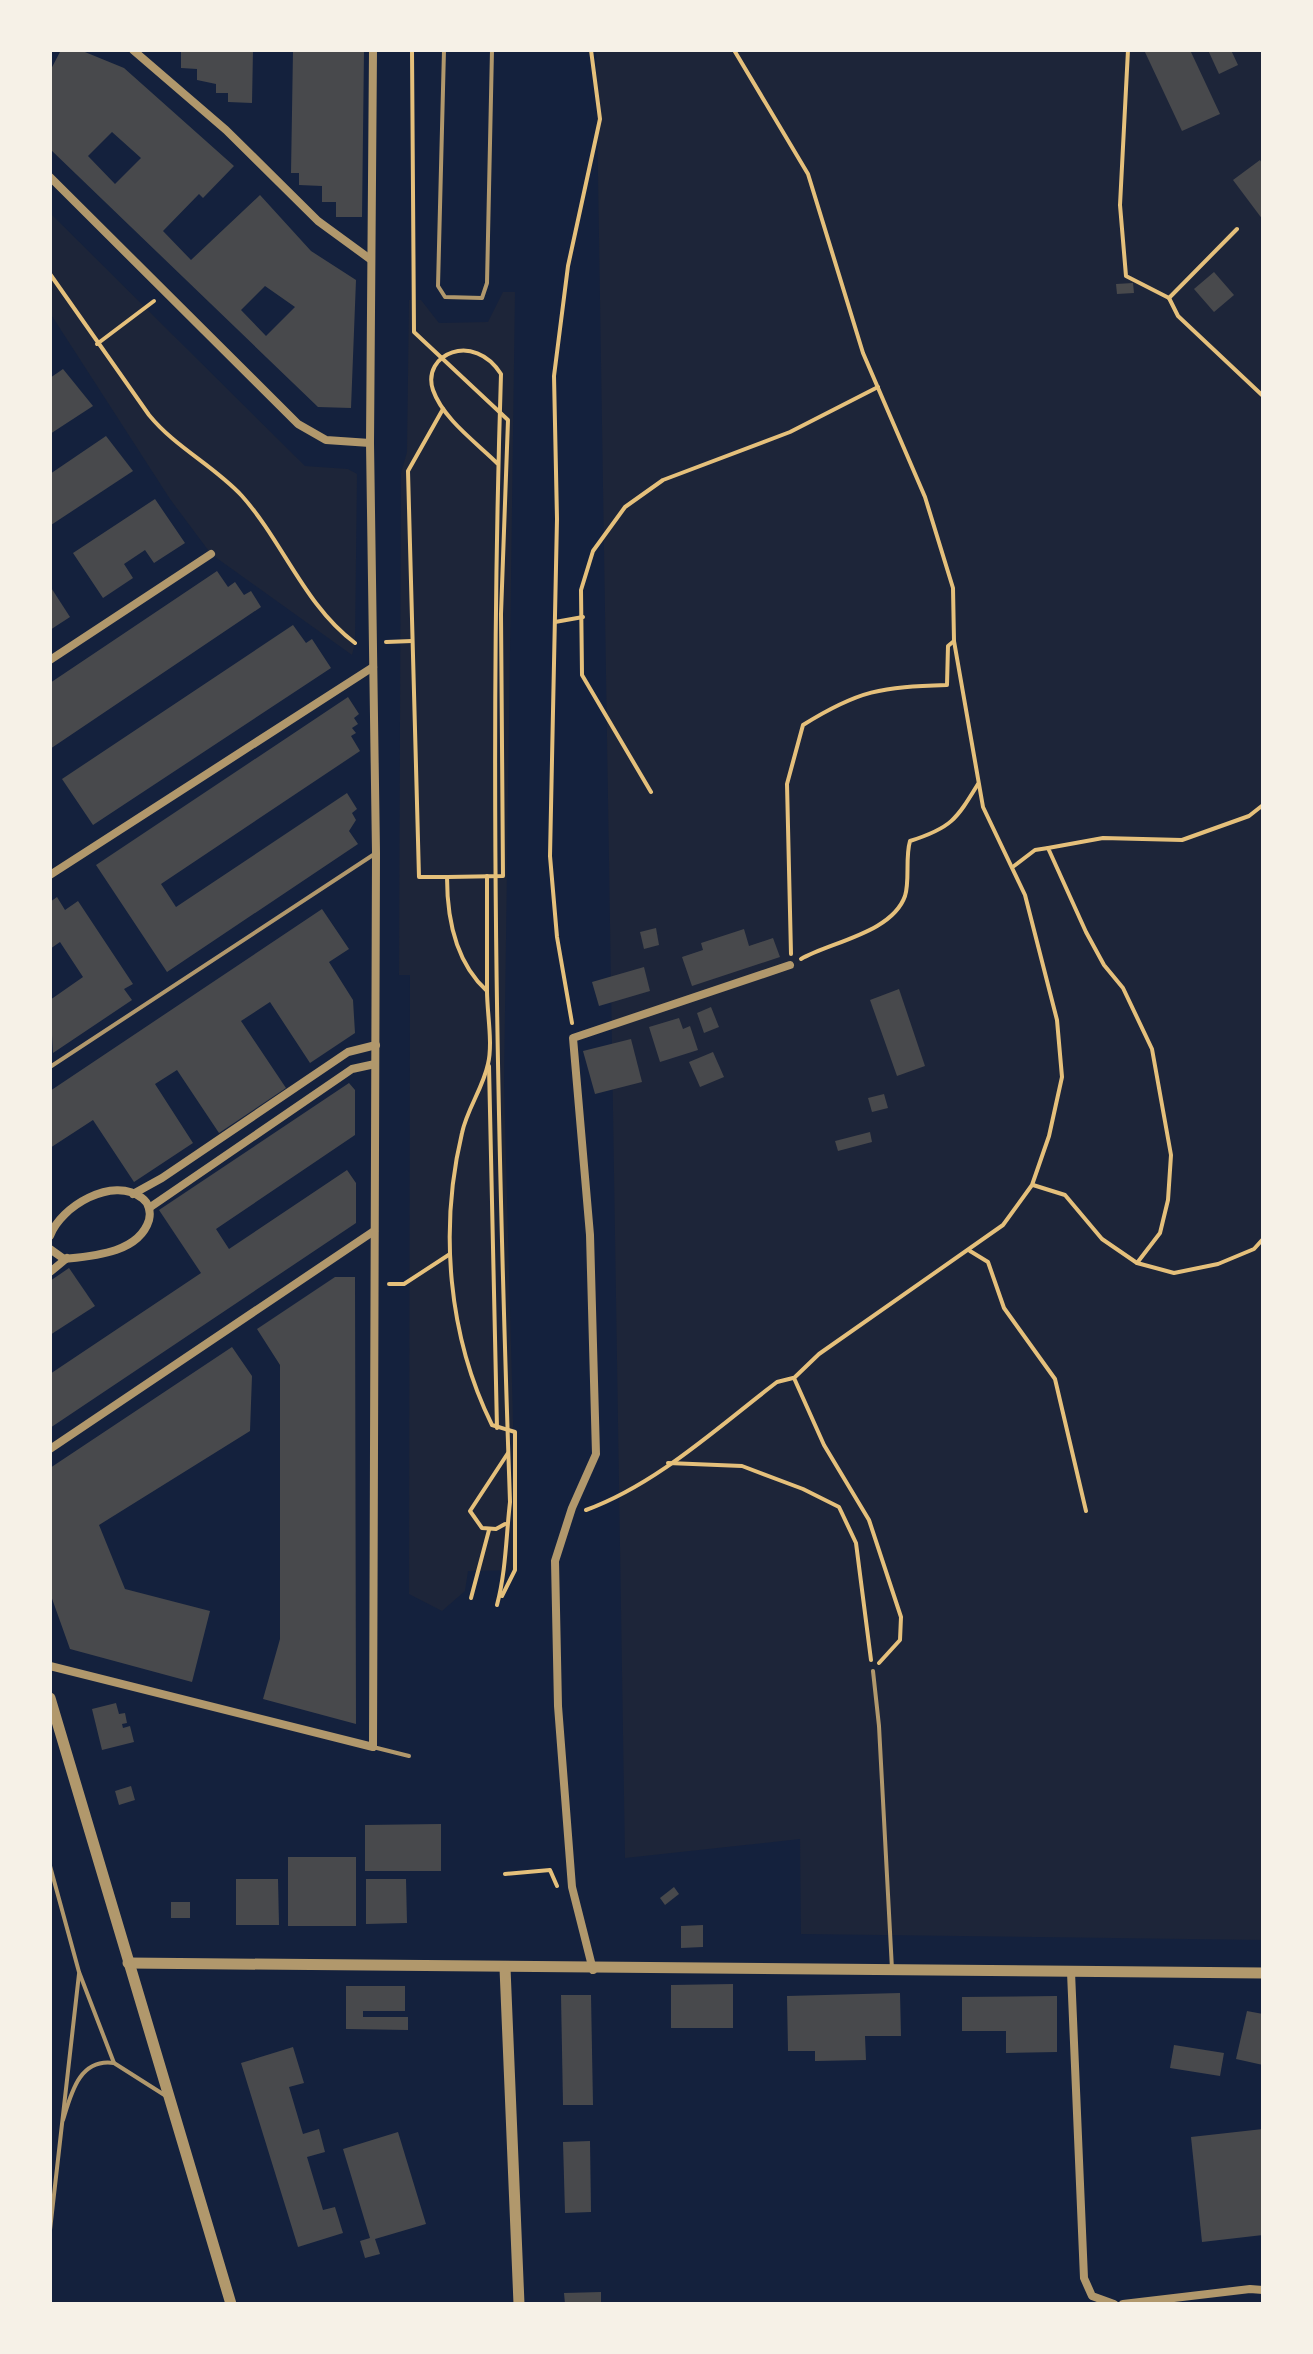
<svg xmlns="http://www.w3.org/2000/svg" width="1313" height="2354" font-family="'DejaVu Sans',sans-serif">
<rect width="100%" height="100%" fill="#14213d"/>
<g fill="#1d2539">
<path d="M596 50H1263V1940L801 1934 800 1839 625 1858Z"/>
<path d="M50 213 305 466 348 469 357 474 355 643 352 655 211 554 170 499 50 313Z"/>
<path d="M503 292H515L504 1084 517 1570 468 1571 465 1591 442 1611 409 1594 410 975H399L401 473 407 452 409 300H421L439 323 488 322Z"/>
</g>
<g fill="#48494c" fill-rule="evenodd">
<path d="M61 50H80L124 68 234 166 203 198 199 194 163 231 191 260 260 195 311 251 356 280 351 408 318 407 50 149V71ZM112 132 141 158 115 184 88 156ZM265 286 295 307 266 336 241 310Z"/>
<path d="M181 50H253L252 103 228 102V93H216V84L197 80V69L181 68Z"/>
<path d="M293 50H364L362 217H336V202H322V186L299 185V173H291Z"/>
<path d="M1144 50H1190L1220 114 1182 131Z"/>
<path d="M1208 50H1231L1238 65 1219 74Z"/>
<path d="M1260 160 1263 165V220L1233 180Z"/>
<path d="M1214 272 1234 295 1214 312 1194 289Z"/>
<path d="M1133 283 1134 293 1117 294 1116 284Z"/>
<path d="M63 369 93 406 50 434V378Z"/>
<path d="M106 436 133 471 51 525 50 474Z"/>
<path d="M155 499 185 543 154 563 145 550 124 564 133 578 103 598 73 553Z"/>
<path d="M217 571 228 587 235 582 244 595 251 591 261 607 50 749V683Z"/>
<path d="M50 586 70 617 50 630Z"/>
<path d="M293 625 306 643 312 639 331 668 93 825 62 779Z"/>
<path d="M348 697 359 714 354 718 358 724 352 728 356 733 351 736 360 751 161 884 176 907 347 793 357 809 352 813 356 820 349 831 358 844 167 972 96 865Z"/>
<path d="M57 897 65 910 78 901 133 984 124 989 132 1000 53 1053 50 1000 83 977 60 942 50 949V902Z"/>
<path d="M322 909 349 949 329 962 353 1000 355 1033 310 1063 270 1002 241 1021 286 1088 219 1133 177 1070 155 1084 193 1143 134 1182 93 1120 50 1148V1091Z"/>
<path d="M656 928 659 945 644 949 640 932Z"/>
<path d="M744 929 749 946 773 938 780 957 692 986 682 957 703 950 701 943Z"/>
<path d="M644 967 650 991 599 1006 592 982Z"/>
<path d="M899 989 925 1066 897 1076 870 1000Z"/>
<path d="M711 1007 719 1027 704 1033 697 1013Z"/>
<path d="M679 1018 683 1029 690 1026 698 1050 660 1062 649 1027Z"/>
<path d="M631 1039 642 1082 595 1094 583 1051Z"/>
<path d="M713 1052 724 1077 700 1087 689 1062Z"/>
<path d="M349 1083 355 1090V1135L216 1229 229 1249 347 1170 356 1183V1223L50 1428V1374L201 1273 159 1210Z"/>
<path d="M884 1094 888 1108 872 1112 868 1098Z"/>
<path d="M870 1132 872 1142 838 1151 835 1141Z"/>
<path d="M69 1268 95 1306 50 1335V1281Z"/>
<path d="M335 1277H355L356 1724 263 1699 280 1639V1365L257 1329Z"/>
<path d="M232 1347 252 1376 250 1431 99 1525 125 1589 210 1611 192 1682 70 1649 50 1593V1468Z"/>
<path d="M116 1703 119 1714 125 1713 127 1723 122 1724 123 1728 130 1726 134 1742 102 1750 92 1709Z"/>
<path d="M131 1786 135 1800 119 1805 115 1791Z"/>
<path d="M441 1824V1871H365V1825Z"/>
<rect x="288" y="1857" width="68" height="69"/>
<path d="M236 1879H278L279 1925H236Z"/>
<path d="M366 1879H406L407 1923 366 1924Z"/>
<path d="M674 1887 679 1894 665 1905 660 1898Z"/>
<rect x="171" y="1902" width="19" height="16"/>
<path d="M703 1925V1947L681 1948V1926Z"/>
<path d="M733 1984V2028H671V1985Z"/>
<path d="M346 1986H405V2011H363V2017H408V2030L346 2029Z"/>
<path d="M900 1993 901 2036H865L866 2060 815 2061V2051H788L787 1996Z"/>
<path d="M561 1995H591L593 2105H563Z"/>
<path d="M1057 1996V2052L1006 2053V2031H962V1997Z"/>
<path d="M1247 2011 1263 2014V2065L1236 2059Z"/>
<path d="M1174 2045 1224 2053 1220 2076 1170 2068Z"/>
<path d="M293 2047 304 2083 289 2087 303 2134 319 2129 325 2152 307 2157 323 2210 335 2207 343 2233 298 2247 241 2063Z"/>
<path d="M1263 2129V2235L1202 2242 1191 2137Z"/>
<path d="M398 2132 426 2224 375 2239 380 2254 365 2258 360 2241 370 2238 343 2149Z"/>
<path d="M590 2141 591 2212 565 2213 563 2142Z"/>
<path d="M601 2292V2304H565L564 2293Z"/>
</g>
<g fill="none" stroke-linecap="round" stroke-linejoin="round">
<g stroke="#e5c07b" stroke-width="4">
<path d="M412 50 414 332 508 420 501 614 503 876 448 877"/>
<path d="M734 50 808 174 863 353 925 497 953 588 954 641 983 807 1025 895 1057 1020 1062 1077 1049 1136 1032 1185 1003 1225 819 1354 794 1378 824 1445 869 1520 901 1617 900 1640 879 1663"/>
<path d="M1128 50 1120 205 1126 276 1169 298 1237 229"/>
<path d="M50 274 149 415C176 448 213 465 242 496 283 542 305 606 355 643"/>
<path d="M1169 298 1178 316 1263 396"/>
<path d="M97 344 154 301"/>
<path d="M443 409 408 471 419 877H447C447 918 455 962 487 991 487 1013 493 1043 488 1064 483 1088 467 1109 462 1133 439 1229 448 1336 492 1425L515 1432V1570L502 1596"/>
<path d="M555 622 583 617"/>
<path d="M386 642 412 641"/>
<path d="M651 792 582 675 581 590 593 551 625 507 663 480 790 432 878 387"/>
<path d="M1014 866 1035 850 1048 848"/>
<path d="M487 876V991"/>
<path d="M791 954 787 784 803 725C859 690 881 687 947 685L948 646 954 641"/>
<path d="M801 959C830 942 892 933 905 896 910 880 905 858 910 841 951 828 956 820 978 784"/>
<path d="M572 1023 557 937 550 856 557 519 554 376 568 266 600 119 591 50"/>
<path d="M489 1066 497 1428"/>
<path d="M1033 1185 1065 1195 1102 1239 1137 1263 1174 1273 1218 1264 1254 1249 1263 1239"/>
<path d="M970 1251 988 1262 1004 1308 1055 1379 1086 1511"/>
<path d="M1137 1263 1160 1233 1168 1200 1171 1155 1152 1049 1123 988 1104 965 1086 932 1048 848 1103 838 1182 840 1249 816 1263 805"/>
<path d="M389 1284H404L450 1254"/>
<path d="M668 1463 742 1466 803 1489 839 1507 856 1543 871 1660"/>
<path d="M586 1510C657 1484 718 1427 777 1382L793 1378"/>
<path d="M505 1524 496 1529 482 1528 470 1511 508 1453"/>
<path d="M471 1598 489 1530"/>
<path d="M497 1605C506 1571 506 1537 510 1502 497 1126 489 750 501 374 474 331 421 354 433 390 443 419 477 443 498 464"/>
<path d="M505 1874 550 1870 557 1886"/>
</g>
<g stroke="#b1986c" stroke-width="4">
<path d="M444 50 438 286 445 297 482 298 487 283 492 50"/>
<path d="M50 1067 376 853"/>
<path d="M873 1671 879 1726 892 1969"/>
<path d="M373 1747 409 1756"/>
<path d="M50 1866 79 1972 114 2063 166 2096"/>
<path d="M63 2120C71 2094 79 2058 114 2063"/>
<path d="M50 2230 79 1974"/>
</g>
<g stroke="#b1986c" stroke-width="8">
<path d="M133 50 226 130 318 221 370 259"/>
<path d="M50 177 298 424 326 440 370 443"/>
<path d="M50 660 211 554"/>
<path d="M50 875 373 667"/>
<path d="M133 1194 162 1178 348 1052 376 1045"/>
<path d="M149 1208 352 1069 375 1064"/>
<path d="M50 1236C60 1207 113 1175 142 1198 149 1203 151 1212 149 1220 139 1253 93 1256 64 1259L50 1249"/>
<path d="M50 1272 67 1258"/>
<path d="M50 1449 374 1231"/>
<path d="M50 1666 373 1747 376 853 370 443 373 50"/>
<path d="M593 1970 572 1887 558 1706 555 1561 572 1508 596 1454 590 1235 573 1038 790 965"/>
<path d="M1071 1972 1084 2278 1092 2296 1114 2304"/>
<path d="M1123 2304 1250 2289 1263 2290"/>
</g>
<g stroke="#b1986c" stroke-width="11">
<path d="M50 1698 231 2304"/>
<path d="M128 1963 1263 1973"/>
<path d="M505 1968 519 2304"/>
</g>
</g>
<rect width="1313" height="2354" fill="none" stroke="#f6f1e7" stroke-width="104"/>
</svg>
